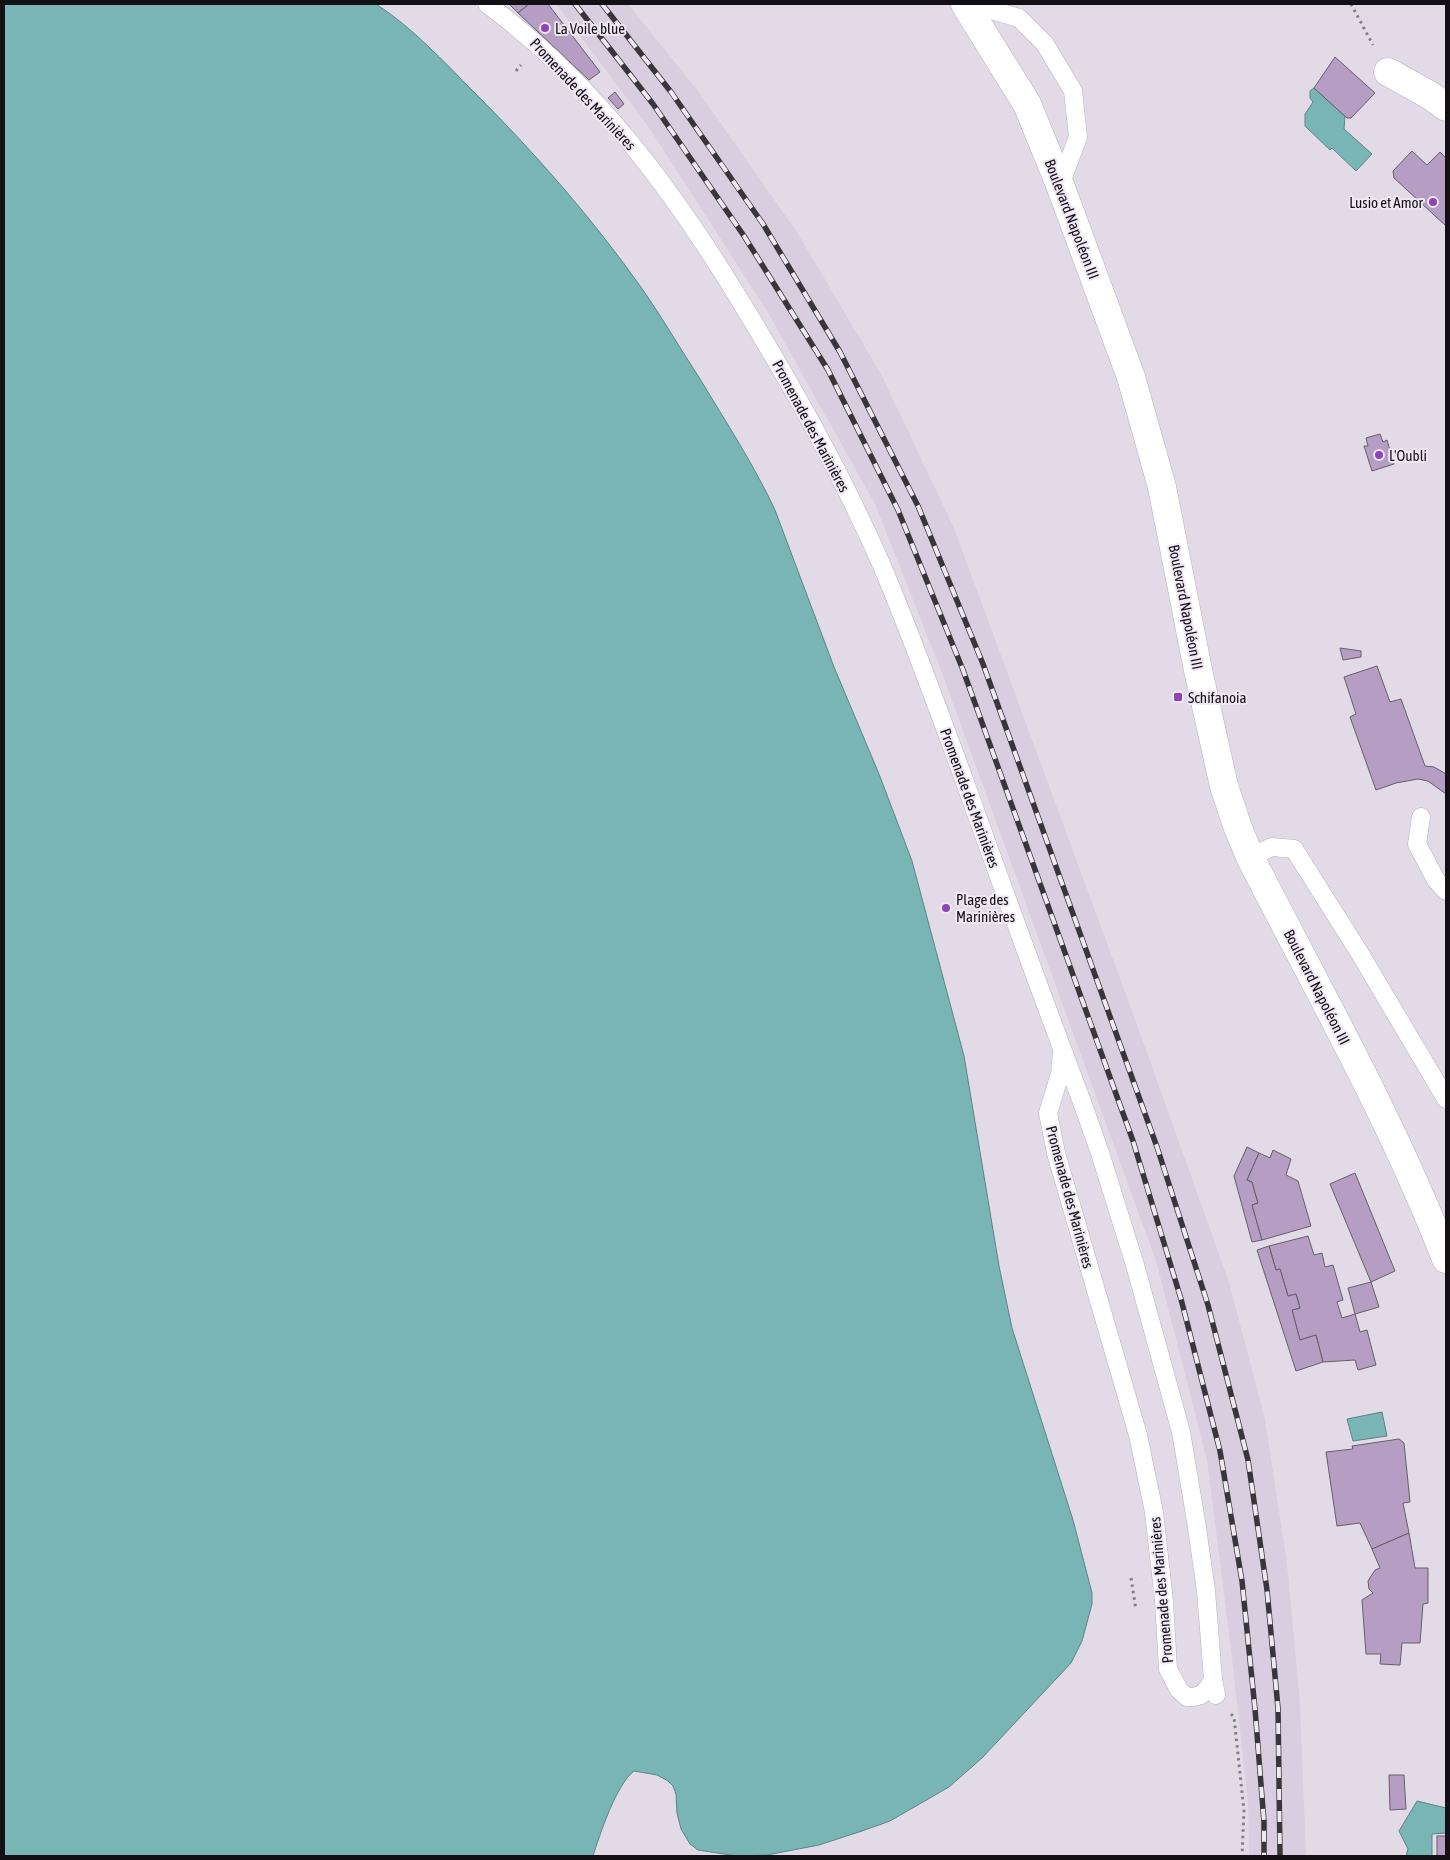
<svg xmlns="http://www.w3.org/2000/svg" width="1450" height="1860" font-family="'Asap Condensed',sans-serif">
<rect width="100%" height="100%" fill="#e2dbe7"/>
<path fill="#d9cee0" d="M556 4H628L698 91 797 232 881 374 954 528 1135 1019 1229 1282 1265 1419 1287 1563 1300 1703 1306 1856H1249L1248 1802 1230 1641 1207 1460 1156 1261 942 673 875 504 767 311 650 129Z"/>
<g fill="#7ab5b6" stroke="#5b8485">
<path d="M4 4H376C413 28 443 61 474 92 535 153 593 219 643 290 663 319 681 350 700 379 726 422 754 465 775 510L834 667 879 774 912 861 964 1056 999 1266 1012 1328 1073 1520 1092 1593V1604L1082 1641 1071 1663 982 1758 949 1787 890 1821 862 1831 819 1845 767 1855 737 1856 698 1850 690 1844 681 1829 677 1813 676 1794 673 1786 668 1781 657 1775 634 1771C616 1785 600 1834 593 1856H4Z"/>
<path d="M1314 88 1345 116 1344 129 1372 154 1356 171 1332 148 1330 150 1305 126V114L1313 102 1310 98V91Z"/>
<path d="M1382 1412 1387 1436 1353 1441 1347 1419Z"/>
<path d="M1417 1801 1446 1808V1833L1432 1834V1856H1406L1408 1849 1399 1831Z"/>
</g>
<g fill="#b69dc4" stroke="#655f69">
<path d="M509 4H529L518 13Z"/>
<path d="M529 4H548L600 72 589 80 518 13Z"/>
<path d="M1335 57 1375 93 1351 118H1347L1314 88Z"/>
<path d="M615 92 624 104 618 109 608 98Z"/>
<path d="M1412 151 1427 165 1440 152 1446 158V226L1394 178 1393 171Z"/>
<path d="M1380 434 1383 442 1387 440 1394 464 1372 471 1364 446H1368L1366 438Z"/>
<path d="M1340 648 1361 651V657L1343 660Z"/>
<path d="M1377 666 1390 702 1401 699 1425 766 1434 767 1446 774V794L1428 781 1418 779 1396 783 1376 790 1350 717 1356 714 1344 677Z"/>
<path d="M1247 1147 1259 1153 1247 1180 1252 1182 1258 1203 1252 1205 1262 1240 1252 1242 1234 1176Z"/>
<path d="M1273 1150 1291 1159 1286 1175 1298 1181 1311 1226 1262 1240 1252 1205 1258 1203 1252 1182 1247 1180 1259 1153 1270 1158Z"/>
<path d="M1355 1173 1395 1271 1371 1282 1330 1184Z"/>
<path d="M1308 1236 1314 1255 1322 1253 1325 1267 1333 1265 1343 1300 1337 1302 1342 1318 1355 1314 1360 1332 1367 1330 1376 1365 1358 1370 1355 1360 1323 1362 1316 1335 1300 1340 1292 1310 1300 1308 1296 1294 1288 1296 1280 1269 1276 1270 1269 1246Z"/>
<path d="M1269 1246 1276 1270 1280 1269 1288 1296 1296 1294 1300 1308 1292 1310 1300 1340 1316 1335 1323 1362 1296 1371 1257 1250Z"/>
<path d="M1371 1282 1379 1307 1355 1314 1348 1288Z"/>
<path d="M1399 1439 1404 1443 1410 1502 1403 1503 1409 1533 1372 1549 1360 1523 1337 1526 1326 1452 1353 1449 1352 1446Z"/>
<path d="M1409 1533 1415 1568H1428V1603L1423 1604 1420 1643H1402L1400 1665 1380 1664 1381 1654H1366L1362 1600 1373 1593 1369 1589 1368 1581 1375 1570 1380 1568 1372 1549Z"/>
<path d="M1389 1775H1404L1406 1809 1390 1810Z"/>
<rect x="1437" y="1836" width="9" height="20"/>
</g>
<g fill="none" stroke-linecap="round" stroke-linejoin="round">
<g stroke="#b7b0bc" stroke-width="19">
<g id="service">
<path d="M487 4C593 82 673 190 741 302 793 387 842 474 882 566 911 634 936 704 962 774 1001 883 1041 993 1082 1102L1100 1153 1135 1265 1181 1432 1196 1521 1206 1591 1213 1679 1216 1695"/>
<path d="M972 4 1019 18 1045 44 1073 91 1078 137 1060 185"/>
<path d="M1421 817 1417 844 1436 880 1446 891"/>
<path d="M1250 857 1272 847 1294 849 1359 952 1446 1099"/>
<path d="M1062 1052 1060 1074 1048 1113 1056 1153 1138 1435 1154 1512 1164 1601 1168 1669 1179 1690 1187 1697H1193L1201 1695 1208 1688 1213 1679"/>
</g>
</g>
<g stroke="#b7b0bc" stroke-width="29">
<path id="minor" d="M1388 72 1431 96 1446 107"/>
</g>
<g stroke="#b7b0bc" stroke-width="29">
<path id="secondary" d="M965 4 1027 104 1060 185 1131 377 1162 487 1198 670 1224 786 1238 828 1250 857C1318 990 1392 1120 1446 1259"/>
</g>
<g stroke="#827e86" stroke-width="3" stroke-dasharray="2.5 4" stroke-linecap="butt">
<path d="M1351 4 1373 45"/>
<path d="M516 71 521 65"/>
<path d="M1131 1578 1136 1610"/>
<path d="M1231 1714 1234 1717 1244 1811 1242 1856"/>
</g>
<use href="#service" stroke="#fff" stroke-width="18"/>
<use href="#minor" stroke="#fff" stroke-width="28"/>
<use href="#secondary" stroke="#fff" stroke-width="28"/>
<g stroke="#39363b" stroke-width="5.5">
<g id="rail">
<path d="M575 4 653 104 744 236 828 370 898 510 963 670 1133 1141 1181 1299 1220 1451 1242 1581 1255 1709 1264 1822V1856"/>
<path d="M602 4 671 92 763 224 840 352 918 506 983 664 1157 1147 1208 1305 1248 1460 1267 1590 1278 1708 1280 1856"/>
</g>
</g>
<use href="#rail" stroke="#f0e8f4" stroke-width="4" stroke-dasharray="11" stroke-linecap="butt"/>
</g>
<g fill="#8f44b6" stroke="#f0e8f4" stroke-width="2">
<circle cx="545" cy="28" r="5"/>
<circle cx="1433" cy="202" r="5"/>
<circle cx="1379" cy="455" r="5"/>
<rect x="1173" y="692" width="10" height="10" rx="2.5"/>
<circle cx="946" cy="908" r="5"/>
</g>
<g text-anchor="middle" dominant-baseline="central" stroke-width="4" stroke-linejoin="round" paint-order="stroke">
<g font-size="15" fill="#121014" stroke="#f0e8f4" text-anchor="start">
<text x="555" y="28">La Voile blue</text>
<text x="1423" y="202" text-anchor="end">Lusio et Amor</text>
<text x="1389" y="455">L'Oubli</text>
<text x="1188" y="697">Schifanoia</text>
<text x="956" y="899">Plage des<tspan x="956" dy="17">Marinières</tspan></text>
</g>
<g font-size="15" fill="#121014" stroke="#f0e8f4">
<text transform="translate(583 94) rotate(47)">Promenade des Marinières</text>
<text transform="translate(1072 219) rotate(69)">Boulevard Napoléon III</text>
<text transform="translate(811 426) rotate(62)">Promenade des Marinières</text>
<text transform="translate(1186 607) rotate(79)">Boulevard Napoléon III</text>
<text transform="translate(970 798) rotate(70)">Promenade des Marinières</text>
<text transform="translate(1317 987) rotate(63)">Boulevard Napoléon III</text>
<text transform="translate(1070 1197) rotate(75)">Promenade des Marinières</text>
<text transform="translate(1161 1590) rotate(-95)">Promenade des Marinières</text>
</g>
</g>
<rect width="1450" height="1860" fill="none" stroke="#121014" stroke-width="10"/>
</svg>
